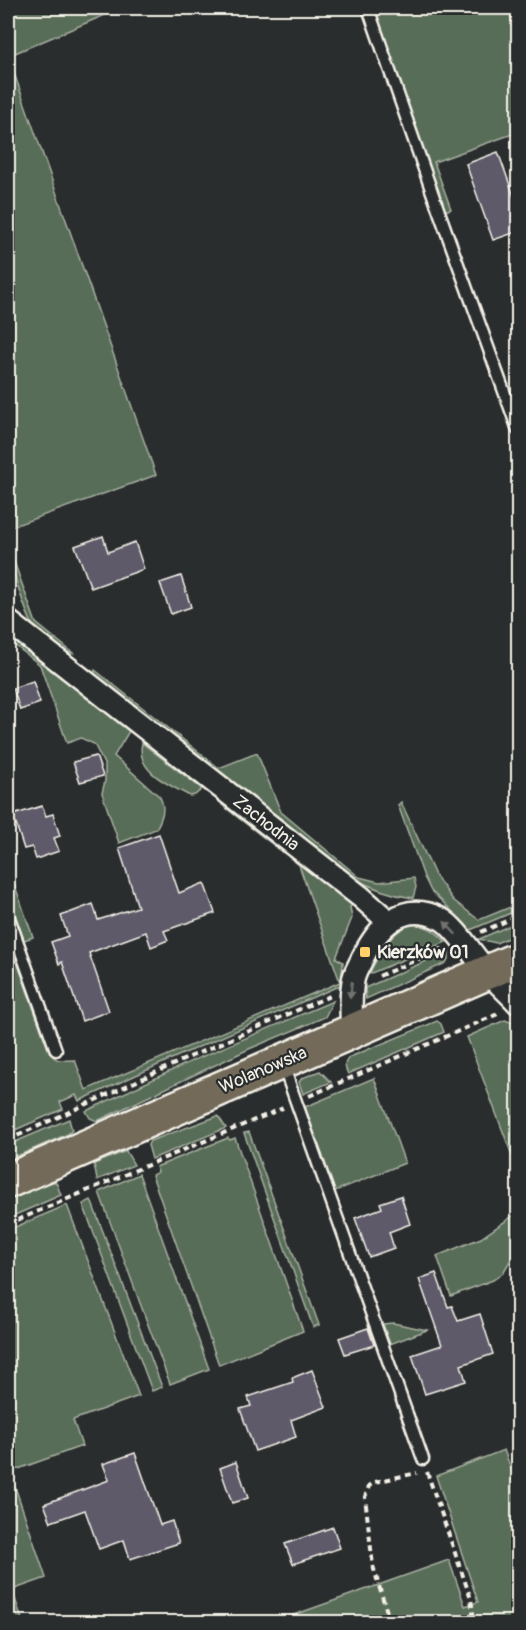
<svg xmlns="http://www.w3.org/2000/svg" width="526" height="1630" font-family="Pangolin,sans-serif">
<rect width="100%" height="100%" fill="#2a2d2e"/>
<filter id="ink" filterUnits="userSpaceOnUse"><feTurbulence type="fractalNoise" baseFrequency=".0167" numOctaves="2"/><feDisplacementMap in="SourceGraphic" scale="12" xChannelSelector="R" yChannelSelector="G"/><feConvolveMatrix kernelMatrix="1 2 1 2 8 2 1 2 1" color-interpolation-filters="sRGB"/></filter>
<g filter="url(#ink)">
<g fill="#586d58" stroke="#a6afa0" stroke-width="1.5">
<path d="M8 8H111L112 12 8 56 156 475 8 528Z"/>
<path d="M374 8H448L451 16 477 8H508L515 30 518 29V132L434 162 451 209 445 211Z"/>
<path d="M8 545 36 623 73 653C61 653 42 640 35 629 24 612 15 575 8 555Z"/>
<path d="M8 632 131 728 114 756 160 797C166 808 162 818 156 829L119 843 102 793 105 781V766L94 744 81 738 67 743 40 665 8 640Z"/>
<path d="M95 670 219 768 257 753 281 812 359 877 379 882 414 878 416 887 413 898C390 895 371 888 350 876L94 675Z"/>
<path d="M142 743 202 789 195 795 190 796C170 785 135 772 142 743Z"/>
<path d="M401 802 435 875 453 900 479 920 518 904V910L468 931 450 909 431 891 424 877 398 805Z"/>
<path d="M227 803 354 903 350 907 352 918 336 958 343 962 341 985 178 1056 79 1101 76 1095 60 1102 63 1109 8 1133V937L48 1049C55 1063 61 1060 75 1060L86 1090 340 982 299 865 222 805Z"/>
<path d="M8 866 33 937 24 940 8 894Z"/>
<path d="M518 922V934L496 943 479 939Z"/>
<path d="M413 924C428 926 436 931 446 942L369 974C379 955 390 930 413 924Z"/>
<path d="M449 951V957L446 963 366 999 365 988Z"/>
<path d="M333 1001 325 1017 249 1049 97 1121 90 1118 86 1111 194 1060Z"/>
<path d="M505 1020 516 1024 518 1027V1171L467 1037Z"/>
<path d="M437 1021 441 1024 444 1032 348 1074C345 1068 343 1062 350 1057Z"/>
<path d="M320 1071 331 1082 303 1094 299 1082 302 1078Z"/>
<path d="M374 1078 405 1163 335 1191 305 1107Z"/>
<path d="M218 1116 226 1128 152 1159 148 1145 150 1141Z"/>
<path d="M69 1119 72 1130 68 1134 8 1160V1145Z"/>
<path d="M249 1132 319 1325 313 1327 244 1133Z"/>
<path d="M228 1138 230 1140 235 1138 303 1331 219 1365 152 1175 158 1172 156 1167Z"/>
<path d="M126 1151 134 1165 97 1180 94 1164Z"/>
<path d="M139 1174 209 1369 170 1384 99 1192Z"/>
<path d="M52 1182H56L61 1195 8 1218V1200Z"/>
<path d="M91 1200 162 1387 152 1391 83 1204Z"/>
<path d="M67 1205 139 1396 73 1420 82 1446 10 1472 46 1578 12 1590 23 1622H8V1230Z"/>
<path d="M517 1213 518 1252 514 1254 503 1273 493 1280 451 1296 437 1256 481 1238Z"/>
<path d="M393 1323 427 1330 390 1344 383 1324Z"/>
<path d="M504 1450 518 1488V1622H274L449 1560 465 1606 478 1602 436 1476Z"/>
</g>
<g fill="#5e5a6b" stroke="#f4f1e8" stroke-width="1.5">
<path d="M498 152 519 210V231L493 240 466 164Z"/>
<path d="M103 536 108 552 135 542 144 569 91 588 75 546Z"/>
<path d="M181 576 191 607 171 614 160 583Z"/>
<path d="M33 681 40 703 20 710 13 688Z"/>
<path d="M96 756 103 776 80 782 73 762Z"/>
<path d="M42 806 46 816 53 814 60 836 54 838 59 851 36 859 32 847 24 849 13 815Z"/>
<path d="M159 834 179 893 204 883 215 913 164 931 168 940 151 947 146 932 89 953 109 1011 82 1021 62 962 59 964 51 942 68 936 61 916 93 904 98 920 138 907 119 848Z"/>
<path d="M401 1196 410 1224 389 1232 394 1248 369 1257 355 1218 382 1208 380 1203Z"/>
<path d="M436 1273 448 1307 452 1306 458 1321 480 1314 493 1354 461 1365 466 1381 425 1394 412 1355 442 1345 419 1279Z"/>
<path d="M368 1328 374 1345 345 1354 339 1338Z"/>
<path d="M312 1370 326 1407 291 1420 296 1437 255 1451 240 1409 251 1406 248 1397 293 1382 292 1378Z"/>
<path d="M135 1453 160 1525 172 1521 179 1543 130 1559 124 1540 99 1549 85 1510 51 1522 44 1504 109 1480 103 1464Z"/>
<path d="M236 1462 248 1498 232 1503 220 1468Z"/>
<path d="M333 1527 340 1548 293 1564 285 1544Z"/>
</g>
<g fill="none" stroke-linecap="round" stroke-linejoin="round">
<g stroke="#f4f1e8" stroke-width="15">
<g id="lane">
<path d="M368 8 433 195 518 430"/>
<path d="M8 915 56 1050"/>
<path d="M283 1065 423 1459"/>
</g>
</g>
<g stroke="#f4f1e8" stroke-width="26">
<g id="street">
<path d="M8 621 361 897 388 921"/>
<path d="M352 1031C351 1014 350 998 353 981 354 973 359 966 362 959 377 928 402 899 441 919 455 926 474 957 486 970 496 982 508 992 518 1003"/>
</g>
</g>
<g stroke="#f4f1e8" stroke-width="38">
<path id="primary" d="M8 1181 518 959"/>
</g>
<g stroke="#f4f1e8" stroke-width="4" stroke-dasharray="6 4.5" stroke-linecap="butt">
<path d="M481 932 518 916"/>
<path d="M379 976 444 948"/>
<path d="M309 1096 500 1013"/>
<path d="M8 1140 194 1055 330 996"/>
<path d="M8 1224 283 1108"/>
<path d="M427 1472 471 1599 473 1612V1622"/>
<path d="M390 1622 373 1566 365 1497 369 1486 375 1482 417 1473"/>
</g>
<use href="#lane" stroke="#2a2d2e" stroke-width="10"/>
<use href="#street" stroke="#2a2d2e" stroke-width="21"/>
<use href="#primary" stroke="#736b5a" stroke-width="33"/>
</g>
<defs><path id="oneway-solid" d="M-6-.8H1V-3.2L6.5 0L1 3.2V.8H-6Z" transform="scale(1.5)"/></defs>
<g fill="#71726f">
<use href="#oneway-solid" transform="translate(450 928) rotate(-133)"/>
<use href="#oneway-solid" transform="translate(351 990) rotate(96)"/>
</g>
</g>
<rect fill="#ffd166" stroke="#2a2d2e" stroke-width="2" x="359" y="946" width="12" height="12" rx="3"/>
<g text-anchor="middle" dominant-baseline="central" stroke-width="4.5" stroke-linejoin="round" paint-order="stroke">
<g font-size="18" fill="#f4f1e8" stroke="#2a2d2e">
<text transform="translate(266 823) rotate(38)">Zachodnia</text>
<text transform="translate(263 1070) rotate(-23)">Wolanowska</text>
</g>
<g font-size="18" font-weight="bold" fill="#f4f1e8" stroke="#2a2d2e" text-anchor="start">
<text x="377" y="952">Kierzków 01</text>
</g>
</g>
<rect width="526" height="1630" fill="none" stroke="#2a2d2e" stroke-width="30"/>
<rect x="15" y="15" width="496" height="1600" fill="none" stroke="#f4f1e8" stroke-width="2" filter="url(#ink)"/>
</svg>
